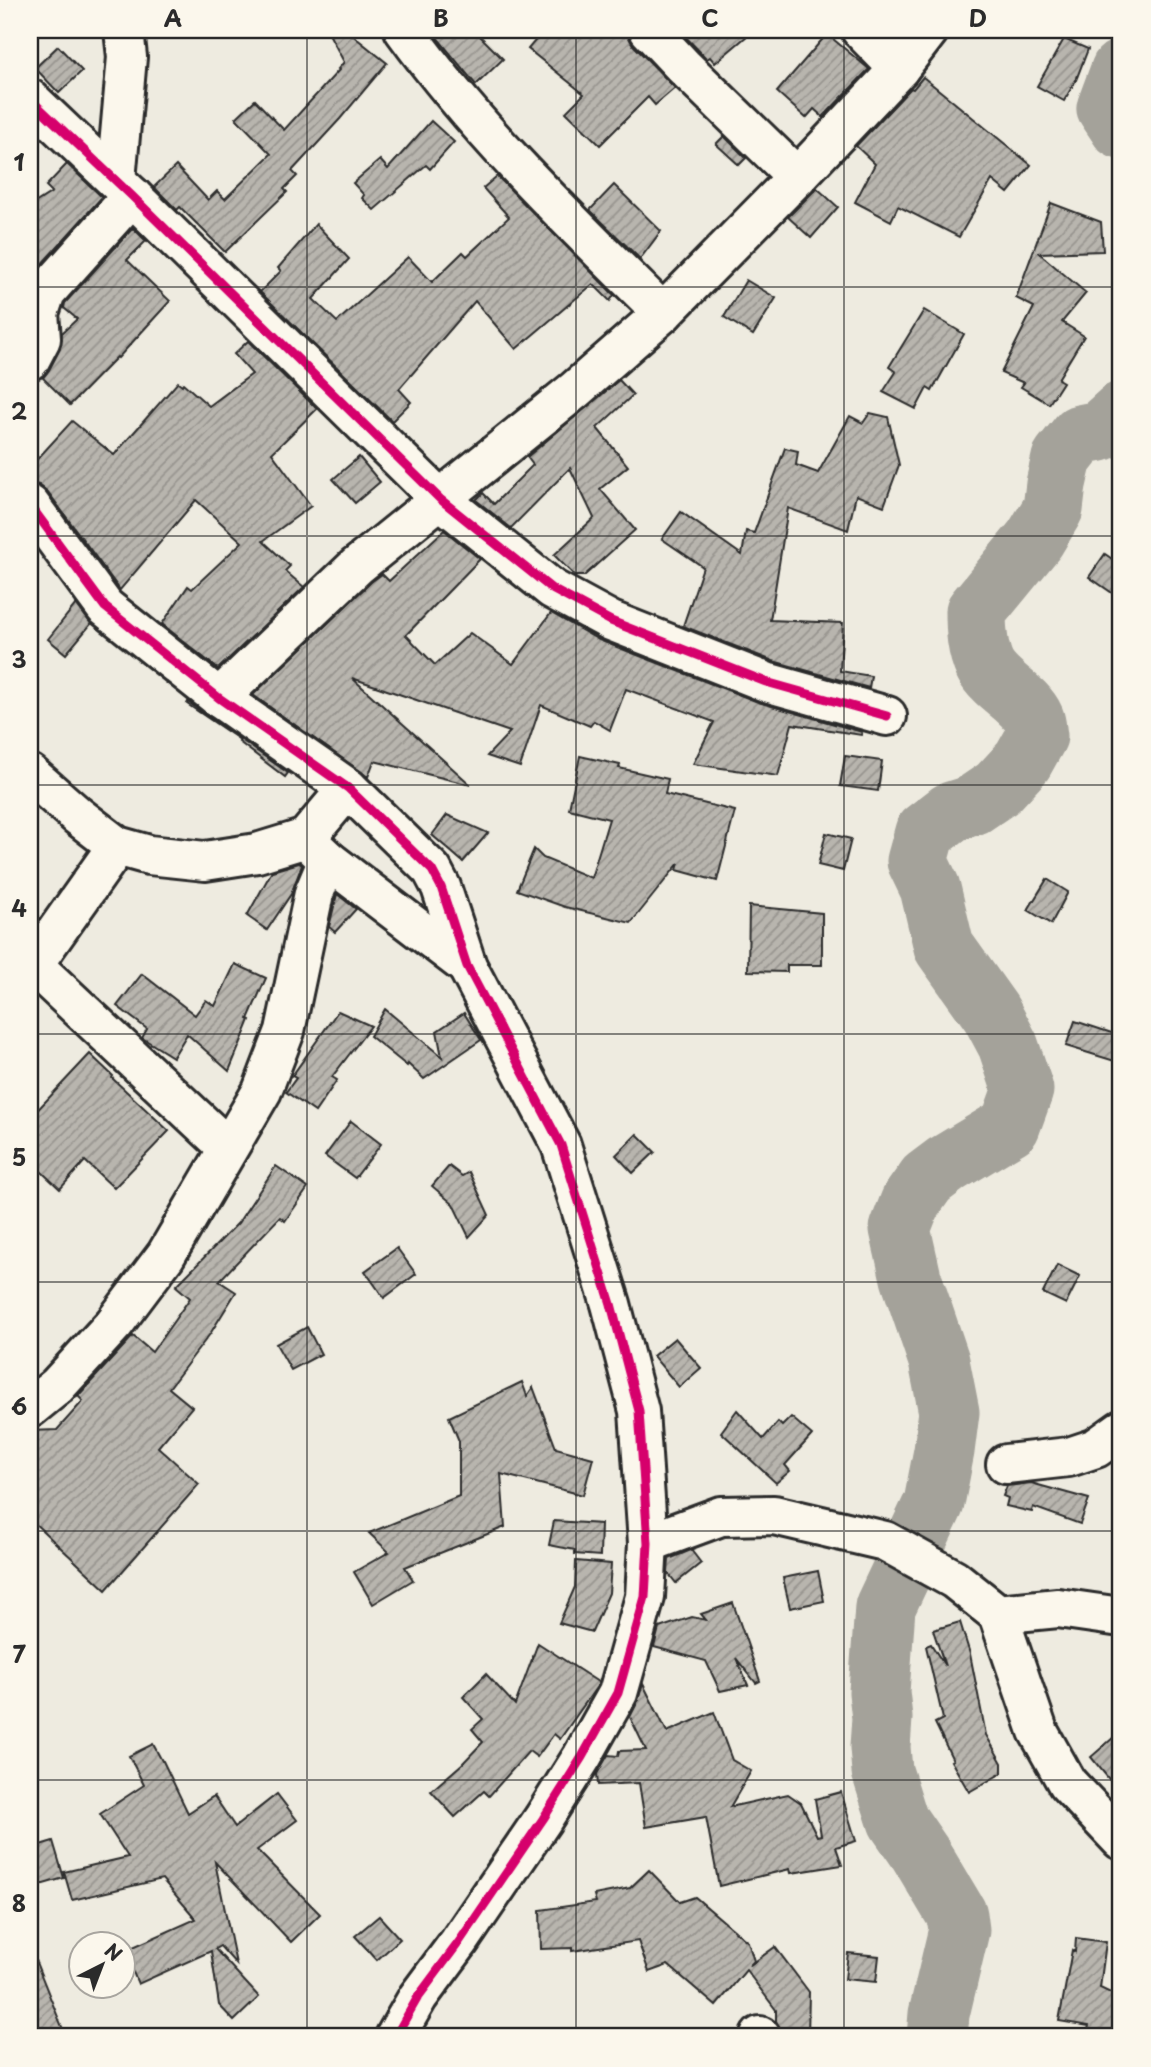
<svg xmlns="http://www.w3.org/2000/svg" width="1151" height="2067" font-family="'Playpen Sans',sans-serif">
<defs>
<pattern id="building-hatch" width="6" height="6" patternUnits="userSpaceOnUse" patternTransform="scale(1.75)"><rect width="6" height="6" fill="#b8b5ae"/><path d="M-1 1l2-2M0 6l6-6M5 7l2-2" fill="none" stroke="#96938e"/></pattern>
</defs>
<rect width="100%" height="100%" fill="#eeebe0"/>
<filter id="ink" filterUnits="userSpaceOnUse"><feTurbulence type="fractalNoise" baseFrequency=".0143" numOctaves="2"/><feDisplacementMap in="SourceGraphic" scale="14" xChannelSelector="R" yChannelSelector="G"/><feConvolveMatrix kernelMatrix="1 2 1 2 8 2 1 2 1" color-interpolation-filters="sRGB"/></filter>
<g filter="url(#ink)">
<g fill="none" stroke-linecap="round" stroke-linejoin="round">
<g stroke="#a4a29a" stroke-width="61">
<path d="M1121 70 1107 108 1121 129"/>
<path d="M937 2037 939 2014 959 1930 957 1915 920 1853 898 1821 882 1771 880 1747 882 1718 879 1692 885 1607 934 1503 944 1451 949 1412 939 1361 911 1278 900 1229 910 1203 927 1179 947 1164 1010 1126 1023 1090 1008 1045 991 1013 944 947 930 888 917 861 925 832 951 812 973 805 998 788 1023 761 1037 736C1036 731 1036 724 1034 719 1024 697 996 687 985 666 977 649 976 630 976 611L1035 539 1053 509 1056 484 1062 458 1080 435 1100 431 1121 412"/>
</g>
</g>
<g fill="url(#building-hatch)" stroke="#2b2b2b" stroke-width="2">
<path d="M327 30H346L387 63 340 119 292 171 297 176 284 189 287 192 225 252 180 207 177 210 154 187 176 166 208 200 217 191 225 199 271 154 236 118 255 100 284 130 339 70 338 69 344 62Z"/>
<path d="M431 30H474L503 59 476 85Z"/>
<path d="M544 30H628V36L633 45 675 88 655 105 648 97 600 145 566 112 584 94 528 49Z"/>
<path d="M679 30H754L715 63 710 57 707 59Z"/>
<path d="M827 34 869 69 823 117 814 109 806 118 777 92Z"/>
<path d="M1064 39 1088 49 1076 80 1064 101 1037 86Z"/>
<path d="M58 46 82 71 59 93 35 68Z"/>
<path d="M923 77 1031 165 1008 193 992 180 959 237 898 206 891 221 855 202 875 164 856 146 911 88 913 89Z"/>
<path d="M431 121 454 142 430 169 426 165 374 210 362 198 364 195 353 183 380 160 388 169Z"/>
<path d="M724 136 746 158 739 165 716 144Z"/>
<path d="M67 164 102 197 30 277V206L52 192 46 186Z"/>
<path d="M497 176 614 295 610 301 593 284 516 349 475 301 399 389 411 402 392 421 260 292 281 271 278 268 316 224 349 259 313 299 337 322 408 257 432 282 463 252 467 256 509 217 483 188Z"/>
<path d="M614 185 661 231 640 259 590 210Z"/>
<path d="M817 188 838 207 811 238 788 217Z"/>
<path d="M1051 203 1101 222 1103 251 1039 253 1086 293 1062 322 1084 336 1058 379 1063 382 1049 404 1021 387 1024 383 1001 373 1034 307 1016 298Z"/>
<path d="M133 228 146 241 127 260 170 301 118 358 117 357 70 405 43 378 49 370 60 349 62 333 77 319 64 308 65 303Z"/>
<path d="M746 280 776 298 753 335 724 317Z"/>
<path d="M924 310 964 334 932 391 927 388 916 409 883 392 896 372 889 367Z"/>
<path d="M248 341 317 409 272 453 311 506 263 541 290 566 285 571 304 587 218 669 162 624 188 586 192 589 242 542 196 500 120 590 48 492 39 485 30 483V467L72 421 114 455 178 382 182 385 183 383 209 406 252 374 234 354Z"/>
<path d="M619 380 633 395 597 428 628 466 600 489 635 530 584 576H575L554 555 594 518 570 468 511 528 476 500 483 493 494 504 533 465 527 457Z"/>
<path d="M870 413 888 417 899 465 884 506 856 495 848 530 788 508 770 620 843 623 840 671 871 676 869 688 773 661 683 626 703 567 662 539 681 512 742 555 746 531 754 533 785 448 798 451 796 465 818 473 850 416 863 423Z"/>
<path d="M359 457 380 482 355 503 333 479Z"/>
<path d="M444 530 480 559 406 635 435 665 470 633 513 664 551 613 599 640 758 702 862 732 861 735 792 724 778 776 693 764 714 722 626 689 610 730 594 721 590 726 541 705 520 767 487 756 510 732 352 678 471 785 374 761 368 777 253 695 371 582 382 574 389 581Z"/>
<path d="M1105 554 1121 565V599L1089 577Z"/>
<path d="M76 604 91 624 66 654 48 639Z"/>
<path d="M188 702 288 773 285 777 239 742 240 740 187 704Z"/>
<path d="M580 756 620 765 619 768 668 779 665 794 735 811 717 881 677 870 679 863 631 923 565 907 517 890 534 849 543 858 591 878 609 819 569 809Z"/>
<path d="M845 756 882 761 878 791 840 786Z"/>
<path d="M447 815 488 833 463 862 432 835Z"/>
<path d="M826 833 851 839 843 871 818 865Z"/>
<path d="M299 863 302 865 291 894 267 930 247 916 272 871Z"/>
<path d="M1047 879 1068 892 1051 924 1028 910Z"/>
<path d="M337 894 356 909 335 932 329 927Z"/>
<path d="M749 906 822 913V965H787V972L748 971Z"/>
<path d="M235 964 266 978 248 1019 250 1020 229 1071 187 1034 173 1057 144 1039 142 1038 147 1029 117 1006 142 974 195 1015 206 1000 215 1006Z"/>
<path d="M385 1009 442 1057 437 1031 464 1013 481 1040 424 1079 408 1064 407 1066 370 1036Z"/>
<path d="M338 1011 371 1026 332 1077 337 1080 315 1112 286 1092 296 1078 292 1076Z"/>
<path d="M1075 1021 1121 1036V1063L1066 1046Z"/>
<path d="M90 1054 113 1076 112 1078 169 1131 114 1188 85 1161 60 1189 30 1161V1118Z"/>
<path d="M351 1121 381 1144 355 1178 325 1156Z"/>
<path d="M637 1134 655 1152 633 1173 616 1155Z"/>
<path d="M276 1166 308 1188 285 1221 280 1217 219 1281 236 1292 210 1334 169 1388 192 1407 158 1447 199 1484 106 1590 30 1519V1431L57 1430 83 1401 78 1396 133 1336 152 1352 190 1298 176 1286 238 1223Z"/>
<path d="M449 1166 462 1176 469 1172 489 1215 469 1237 453 1204 432 1186Z"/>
<path d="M397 1248 416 1274 384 1298 365 1271Z"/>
<path d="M1057 1265 1080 1276 1066 1304 1043 1293Z"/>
<path d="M307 1327 321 1354 291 1370 276 1344Z"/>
<path d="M675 1338 701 1368 679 1387 653 1356Z"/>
<path d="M522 1382 527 1396 533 1387 556 1448 593 1458 583 1495 501 1474 505 1527 405 1567 413 1580 373 1604 354 1572 389 1552 369 1533 459 1496V1441L449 1417Z"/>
<path d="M737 1410 763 1439 778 1422 782 1426 791 1417 812 1435 785 1465 790 1471 776 1483 721 1432Z"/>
<path d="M1031 1483 1089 1499 1080 1524 1033 1507 1032 1512 1006 1506 1008 1498 1003 1496 1007 1486Z"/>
<path d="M554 1521 601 1524 600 1556 575 1554V1550L549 1545Z"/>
<path d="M691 1550 701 1563 676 1583 668 1573 669 1559Z"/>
<path d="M576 1561 611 1564 609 1593 592 1632 559 1623 575 1587Z"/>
<path d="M818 1571 824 1601 790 1608 783 1578Z"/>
<path d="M733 1603 760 1681 756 1683 736 1658 748 1685 720 1691 706 1661 654 1647 659 1628 692 1617 706 1620 701 1614Z"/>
<path d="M960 1622 970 1654 986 1735 1002 1763V1773L969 1792 951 1761 953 1760 935 1723 943 1719 926 1646 931 1644 945 1666 933 1630Z"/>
<path d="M538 1643 598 1682V1685L560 1739 554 1734 537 1757 529 1751 489 1796 484 1791 455 1817 431 1791 462 1764 483 1742 472 1729 483 1719 463 1697 486 1674 515 1705Z"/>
<path d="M643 1684 667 1732 714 1712 732 1760 751 1771 730 1807 788 1794 801 1803 817 1836 821 1835 815 1799 841 1792 856 1841 836 1847 842 1865 791 1873 790 1869 719 1886 706 1817 646 1827 639 1783 598 1785 597 1774 608 1755 618 1756 619 1751 646 1750 630 1717 637 1703Z"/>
<path d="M1121 1731V1794L1091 1757Z"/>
<path d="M153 1744 162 1761H163L188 1813 214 1796 235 1827 277 1794 297 1820 257 1850 320 1914 291 1942 215 1862 236 1964 220 1946 215 1949 259 1997 234 2021 219 2005 211 1951 138 1984 124 1951 196 1919 162 1879 72 1900 64 1872 128 1857 100 1814 144 1785 129 1756Z"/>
<path d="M53 1841 64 1878 30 1888V1848Z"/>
<path d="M649 1870 680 1902 695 1897 748 1942 754 1961 749 1966 775 1947 809 1992 808 2037H782V2031L776 2021V2010L746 1970 716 2006 668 1965 649 1972 638 1941 572 1951V1948L541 1949 540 1910 596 1902 594 1895 630 1888Z"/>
<path d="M379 1916 400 1939 377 1960 355 1936Z"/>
<path d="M1076 1938 1106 1942 1100 1988 1121 1998V2037H1086L1089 2026 1059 2021 1072 1950 1075 1952Z"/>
<path d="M30 1950H31L66 2037H36L30 2024Z"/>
<path d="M848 1953 879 1956 876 1982 845 1979Z"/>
</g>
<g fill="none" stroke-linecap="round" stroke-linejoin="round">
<g stroke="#2b2b2b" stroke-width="44">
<g id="minor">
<path d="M404 30C479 134 572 223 663 313"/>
<path d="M649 30 683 66 797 177"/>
<path d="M861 30 899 69"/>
<path d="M30 99 132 196 440 499 552 589 611 621 766 682 887 716"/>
<path d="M116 180 127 57 124 30"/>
<path d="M30 360 41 339 39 313 46 292 132 196"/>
<path d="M30 505 105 607 219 698 348 788 432 870 441 887 467 966 561 1145 611 1304 639 1411 648 1543 645 1597 618 1693 582 1757 543 1819 459 1942 418 1997 395 2037"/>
<path d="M219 698 357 566 575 390 663 313 797 177 899 69 929 30"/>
<path d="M30 774 78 816 117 846 149 855 205 861 257 853 306 838 348 788"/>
<path d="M311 844 328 860 467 966"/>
<path d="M33 965 228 1148"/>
<path d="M30 969 117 846"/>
<path d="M30 1408 57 1386 114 1324 166 1255 262 1091 285 1031 314 893 328 860"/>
<path d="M1006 1464 1069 1457 1096 1448 1121 1430"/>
<path d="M648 1543 721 1516 774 1515 885 1541 954 1579 998 1614 1038 1731 1067 1783 1121 1840"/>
<path d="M998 1614 1058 1608 1121 1617"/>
<path d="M760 2036 761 2037"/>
</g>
</g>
<use href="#minor" stroke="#fbf7ec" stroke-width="38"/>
<g stroke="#fbf7ec" stroke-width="13">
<g id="cycleway">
<path d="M30 99 132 196 440 499 552 589 611 621 766 682 887 716"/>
<path d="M30 505 105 607 219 698 348 788 432 870 441 887 467 966 561 1145 611 1304 639 1411 648 1543 645 1597 618 1693 582 1757 543 1819 459 1942 418 1997 395 2037"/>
</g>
</g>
<use href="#cycleway" stroke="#d6006c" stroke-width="9"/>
</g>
</g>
<path fill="none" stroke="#2b2b2b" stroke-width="2" stroke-opacity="0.55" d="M307 30V2037M576 30V2037M844 30V2037M30 287H1121M30 536H1121M30 785H1121M30 1034H1121M30 1282H1121M30 1531H1121M30 1780H1121"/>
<rect width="1151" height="2067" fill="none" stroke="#fbf7ec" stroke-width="77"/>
<g transform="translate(102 1965) rotate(42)"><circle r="33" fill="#fbf7ec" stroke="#a8a59f" stroke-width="2"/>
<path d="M0-5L12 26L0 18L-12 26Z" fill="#2b2b2b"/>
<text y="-10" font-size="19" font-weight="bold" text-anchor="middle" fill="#2b2b2b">N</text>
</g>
<rect x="38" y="38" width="1074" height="1990" fill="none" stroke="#2b2b2b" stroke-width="2.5"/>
<g font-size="23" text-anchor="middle" font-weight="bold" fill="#2b2b2b">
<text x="173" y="27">A</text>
<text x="441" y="27">B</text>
<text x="710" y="27">C</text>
<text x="978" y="27">D</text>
<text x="19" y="171">1</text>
<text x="19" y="420">2</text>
<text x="19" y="668">3</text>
<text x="19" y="917">4</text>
<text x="19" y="1166">5</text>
<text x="19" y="1415">6</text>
<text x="19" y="1663">7</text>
<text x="19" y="1912">8</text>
</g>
</svg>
